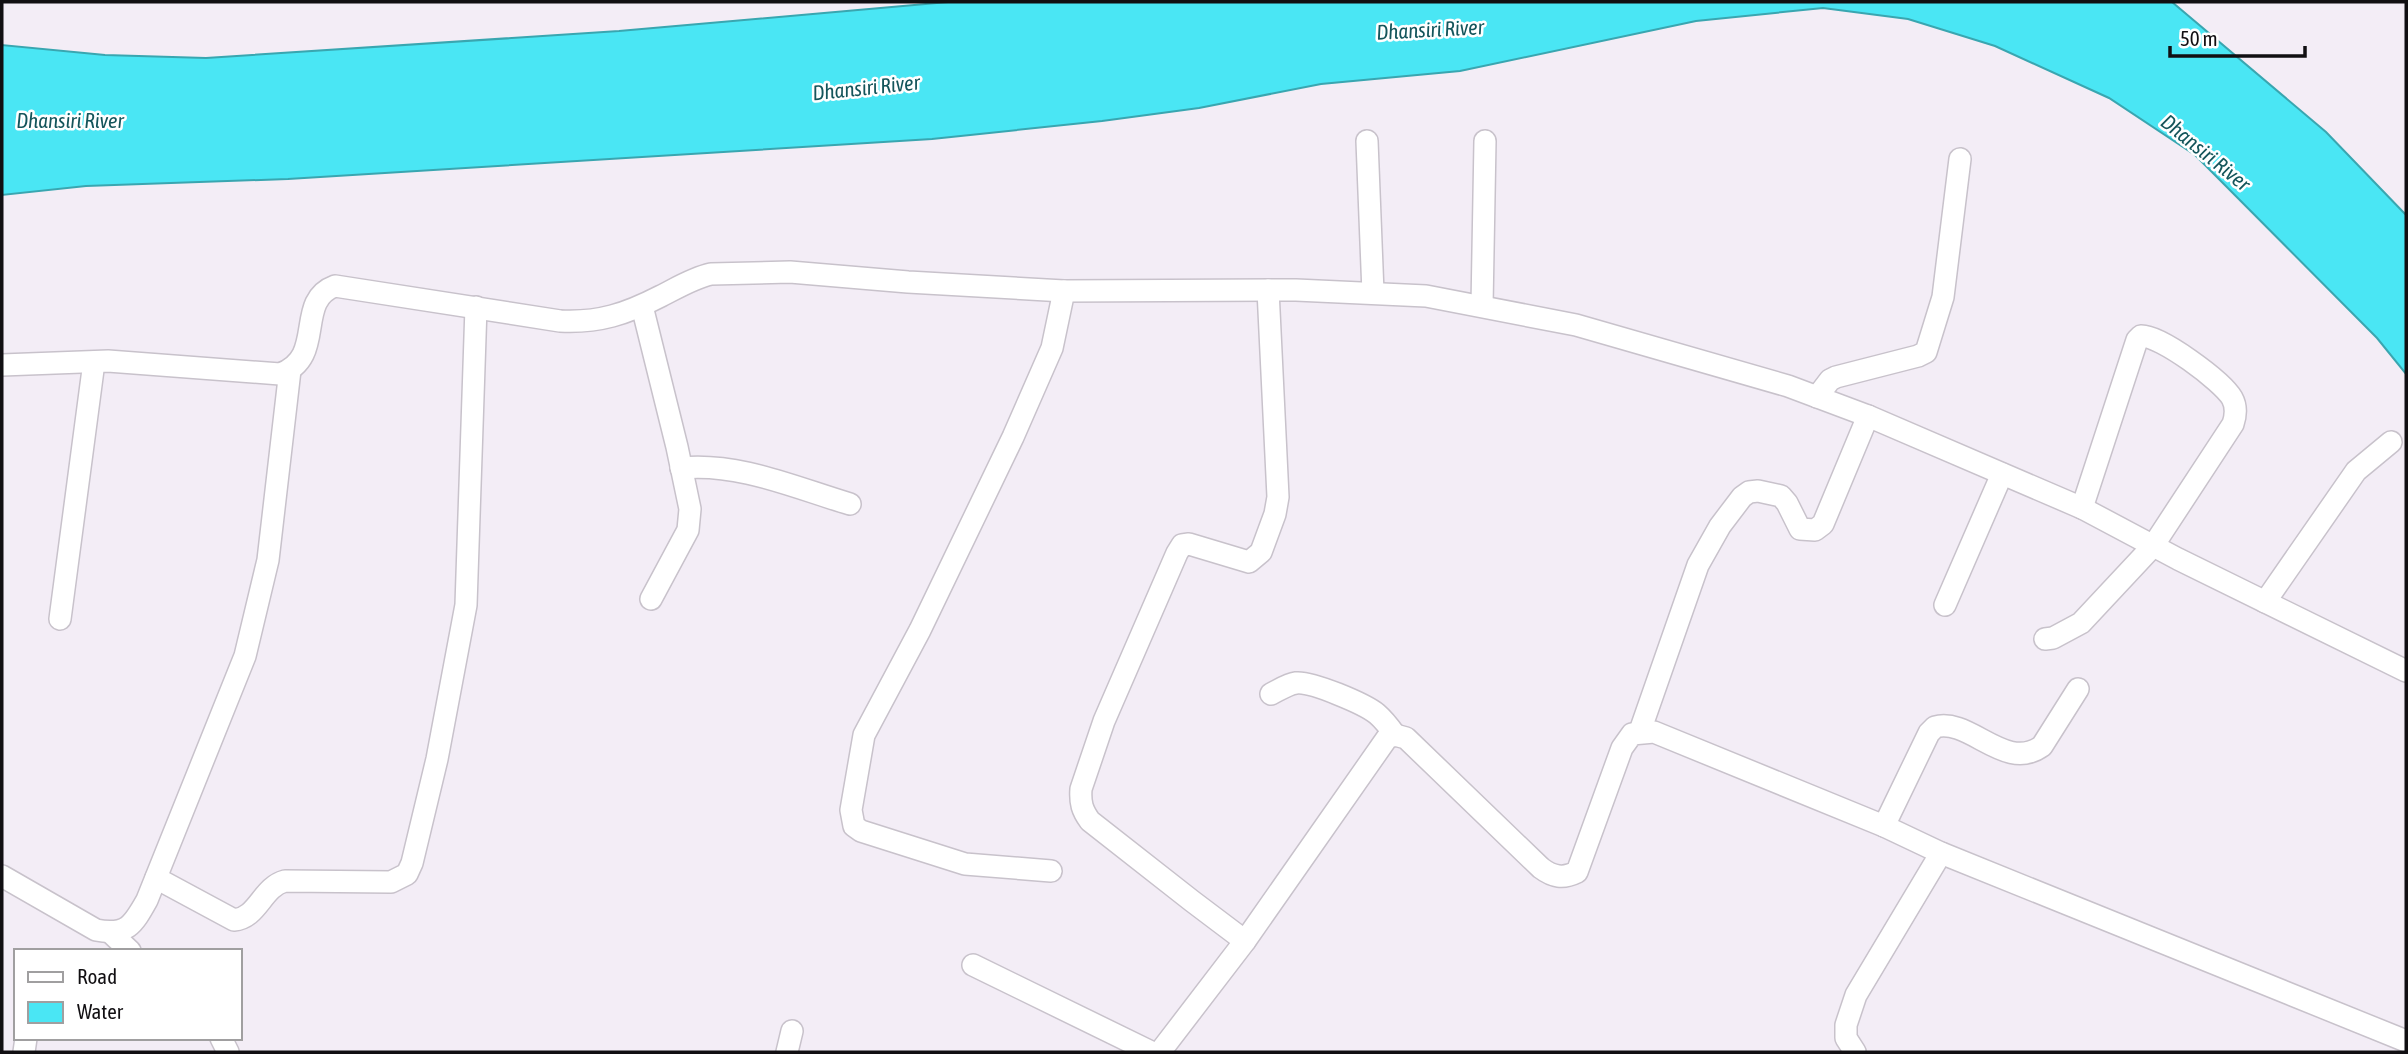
<svg xmlns="http://www.w3.org/2000/svg" width="2408" height="1054" font-family="'Asap Condensed',sans-serif">
<rect width="100%" height="100%" fill="#f3edf6"/>
<path fill="#4ae6f4" stroke="#39a6b0" stroke-width="2" d="M948 2H2172L2326 132 2406 215V374L2377 338 2195 155 2109 98 1995 46 1908 19 1823 8 1696 21 1460 71 1321 84 1199 108 1102 121 932 139 288 179 86 186 2 195V45L105 55 206 58 619 31Z"/>
<g fill="none" stroke-linecap="round" stroke-linejoin="round">
<g stroke="#c8c2cb" stroke-width="24">
<g id="minor">
<path d="M1367 141 1373 293"/>
<path d="M642 306 677 447 690 509 688 530 651 599"/>
<path d="M1482 306 1485 141"/>
<path d="M2 365 108 361 280 374C327 357 294 301 335 286L560 321C599 323 626 314 661 296 677 288 693 278 711 274L790 272 908 282 1064 291 1296 290 1426 296 1576 325 1788 386 1868 416 2082 508 2178 559 2406 671"/>
<path d="M1817 397 1830 380 1836 377 1918 356 1926 352 1943 297 1960 159"/>
<path d="M681 468C738 462 796 488 850 504"/>
<path d="M2265 602 2356 471 2391 442"/>
<path d="M1945 605 2002 474"/>
<path d="M60 619 94 362"/>
<path d="M2045 639 2053 638 2081 623 2153 546 2233 424C2236 415 2237 407 2232 398 2222 381 2160 335 2141 336L2137 340 2082 508"/>
<path d="M1271 694C1279 690 1288 684 1296 683 1311 681 1365 704 1377 714 1384 720 1390 728 1395 735"/>
<path d="M1640 731 1698 565 1720 526 1742 497 1749 492 1758 491 1781 496 1787 503 1800 529 1815 530 1823 524 1868 416"/>
<path d="M1884 826 1929 733 1935 727C1970 717 2005 773 2042 746L2078 689"/>
<path d="M1051 871 965 864 861 831 854 826 851 810 864 735 920 630 1013 437 1052 348 1064 291"/>
<path d="M2 876 96 930C127 936 133 925 147 900L245 656 268 560 290 370"/>
<path d="M156 878 234 920C258 918 262 887 285 881L391 882 407 874 412 863 437 759 466 605 476 307"/>
<path d="M111 933 130 951"/>
<path d="M1245 941 1192 901 1090 821C1082 810 1080 803 1081 789L1104 721 1177 553 1182 545 1189 544 1249 562 1261 552 1275 514 1278 497 1268 290"/>
<path d="M973 965 1151 1052"/>
<path d="M221 1038 228 1052"/>
<path d="M24 1052 26 1038"/>
<path d="M787 1052 792 1031"/>
<path d="M1160 1052 1245 941 1387 738 1395 735 1406 738 1541 868C1553 877 1563 879 1577 872L1622 748 1632 734 1654 732 1884 826 1941 853 2406 1041"/>
<path d="M1855 1052 1846 1038V1025L1856 995 1941 853"/>
</g>
</g>
<use href="#minor" stroke="#fff" stroke-width="21"/>
</g>
<g text-anchor="middle" dominant-baseline="central" stroke-width="5" stroke-linejoin="round" paint-order="stroke">
<g font-size="21" font-style="italic" fill="#14555b" stroke="#fff">
<text transform="translate(1430 29) rotate(-3)">Dhansiri River</text>
<text transform="translate(866 87) rotate(-6)">Dhansiri River</text>
<text x="70" y="120">Dhansiri River</text>
<text transform="translate(2206 152) rotate(39)">Dhansiri River</text>
</g>
</g>
<rect width="2408" height="1054" fill="none" stroke="#110f12" stroke-width="7"/>
<rect x="14" y="949" width="228" height="91" fill="#ffffff" stroke="#a09fa0" stroke-width="2"/>
<rect x="28" y="972" width="35" height="10" fill="#ffffff" stroke="#a09fa0" stroke-width="2"/>
<text x="77" y="984" font-size="21" fill="#110f12">Road</text>
<rect x="28" y="1002" width="35" height="21" fill="#4ae6f4" stroke="#a09fa0" stroke-width="2"/>
<text x="77" y="1019" font-size="21" fill="#110f12">Water</text>
<path d="M2170 46v10h135v-10" fill="none" stroke="#110f12" stroke-width="3.5"/>
<text x="2180" y="46" font-size="21" fill="#110f12" stroke="#ffffff" stroke-width="5" paint-order="stroke">50 m</text>
</svg>
